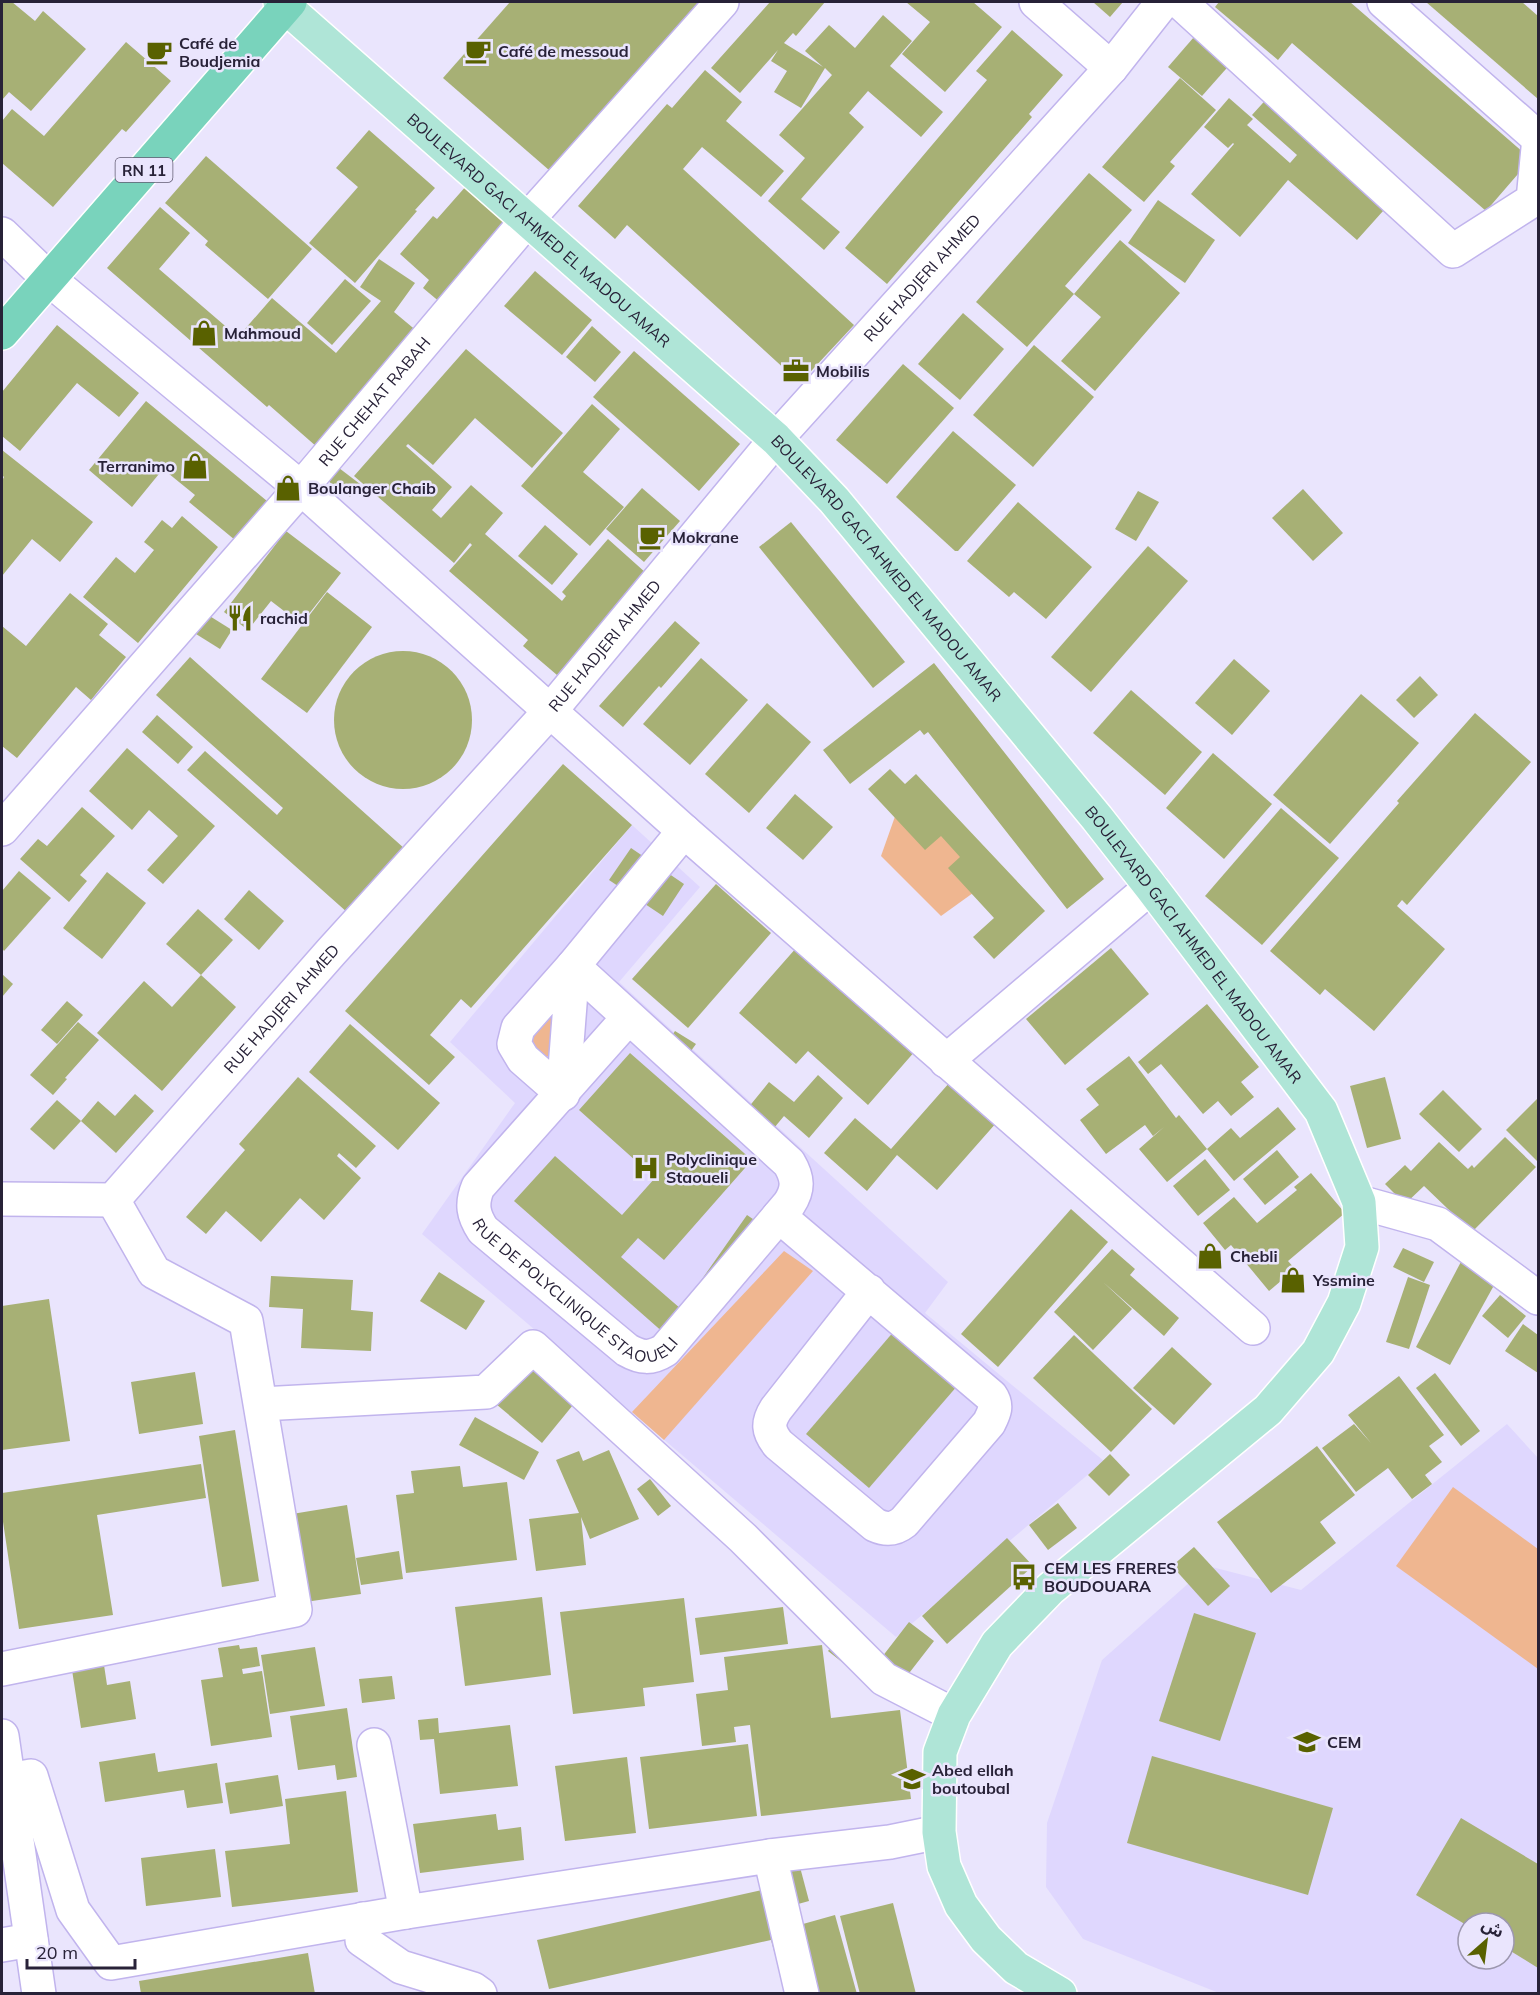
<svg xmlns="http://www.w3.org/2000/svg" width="1540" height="1995" font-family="Mulish,'Noto Sans Arabic',sans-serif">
<rect width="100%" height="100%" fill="#eae5fd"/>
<g fill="#dfd7fe" fill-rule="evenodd">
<path d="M632 825 700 887 619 982 948 1282 925 1313 1104 1461 896 1637 422 1234 515 1103 450 1042Z"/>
<path d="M1507 1424 1538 1458V1993H1219L1083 1939 1046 1887 1047 1823 1102 1660 1208 1566 1301 1590ZM1468 1923H1504V1959H1468Z"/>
</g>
<g fill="#efb690">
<path d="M898 808 957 833 973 893 941 916 881 856Z"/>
<path d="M565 990 557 1057 536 1056 519 1039Z"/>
<path d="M784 1251 813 1271 664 1440 632 1412Z"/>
<path d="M1453 1487 1538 1549V1669L1396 1566Z"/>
</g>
<g fill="#a7b075">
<path d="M2 2H12L35 21 43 11 86 49 31 111 9 92 2 100Z"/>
<path d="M510 2H710L557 177 443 78Z"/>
<path d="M770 2H825L796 36 793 33 784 43 823 67 805 51 829 25 855 48 883 15 912 41 890 66 943 112 921 137 868 91 849 113 864 127 801 199 840 232 824 250 768 201 805 158 779 135 832 75 825 68 801 108 774 92 787 71 771 61 778 50 740 93 711 68Z"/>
<path d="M906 2H973L1002 27 945 92 902 54 930 22Z"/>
<path d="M1093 2H1123L1110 17Z"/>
<path d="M1219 2H1350L1531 159 1486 211 1292 43 1278 60 1215 7Z"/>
<path d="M1426 2H1522L1538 16V99Z"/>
<path d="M1207 22 1241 52 1202 96 1168 67Z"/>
<path d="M1012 30 1063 75 1029 114 1032 117 887 284 845 248 987 80 976 71Z"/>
<path d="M126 42 171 81 126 132 122 129 53 207 2 163V121L12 109 44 136Z"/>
<path d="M705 70 742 102 726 121 784 171 761 197 702 147 683 169 854 325 800 383 627 225 615 239 578 206 667 104 672 108Z"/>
<path d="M1180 78 1216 110 1170 162 1175 166 1144 202 1102 167Z"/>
<path d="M1271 94 1392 201 1357 240 1288 180 1240 237 1191 194 1234 144 1233 143 1228 148 1204 127 1229 98 1253 119 1247 125 1290 163 1297 155 1252 115Z"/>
<path d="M369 130 435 188 415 210 417 211 355 283 309 243 358 187 336 168Z"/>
<path d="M206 156 312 249 268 299 205 245 208 241 165 203Z"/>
<path d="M1089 173 1132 210 1065 286 1074 294 1027 347 976 302Z"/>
<path d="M467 185 511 223 441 303 423 288 429 280 400 254 433 216 437 219Z"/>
<path d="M1158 200 1215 240 1185 283 1128 243Z"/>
<path d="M160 207 190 233 159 269 238 337 272 298 336 353 381 301 360 287 379 259 415 283 394 312 418 332 317 447 269 405 267 407 107 268Z"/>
<path d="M1120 240 1180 293 1095 391 1061 361 1101 317 1074 294Z"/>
<path d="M535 271 592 320 562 355 504 306Z"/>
<path d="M345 279 371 301 332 345 307 323Z"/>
<path d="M963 313 1004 349 960 400 918 364Z"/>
<path d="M57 325 139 393 119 417 77 383 20 451 2 436V392Z"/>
<path d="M592 326 621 352 595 382 566 357Z"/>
<path d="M1034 345 1094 397 1033 467 973 415Z"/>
<path d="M466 349 563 433 532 468 475 418 433 465 408 444 406 446 452 487 432 510 441 518 471 485 503 513 485 534 562 601 566 596 562 592 608 539 646 573 557 675 523 646 528 640 449 571 472 545 470 543 454 563 354 476Z"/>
<path d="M634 351 740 444 699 491 593 397Z"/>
<path d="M903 364 954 408 887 484 836 440Z"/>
<path d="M146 401 267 501 235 540 189 502 195 495 163 469 132 507 89 470Z"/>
<path d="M592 404 620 429 583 472 624 507 590 546 521 486Z"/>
<path d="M953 431 1016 485 958 551H955L896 497Z"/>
<path d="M2 450 93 522 60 562 32 539 2 576V481L4 477 2 475Z"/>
<path d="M339 468 360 484 350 497 328 481Z"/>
<path d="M642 488 680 521 644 562 606 529Z"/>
<path d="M1303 489 1343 533 1313 561 1272 518Z"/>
<path d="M1138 491 1159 502 1136 541 1115 529Z"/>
<path d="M1018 502 1092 567 1046 619 1014 592 1009 597 967 561Z"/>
<path d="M182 516 218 547 138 643 83 597 116 557 135 573 154 550 144 542 162 520 172 528Z"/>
<path d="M791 522 905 662 873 688 759 547Z"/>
<path d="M545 525 578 554 552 585 518 556Z"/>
<path d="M286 531 341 573 301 624 271 601 248 630 224 612Z"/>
<path d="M1148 546 1188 581 1091 692 1051 657Z"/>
<path d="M327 592 372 627 307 713 261 679Z"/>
<path d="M70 593 108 624 99 635 126 657 91 700 76 687 17 758 2 746V626L26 646Z"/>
<path d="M208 615 232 630 220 649 196 634Z"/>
<path d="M675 621 700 643 661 688 659 686 623 727 599 706Z"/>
<circle cx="403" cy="720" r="69"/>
<path d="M190 657 405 849 348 913 187 770 205 751 277 815 283 808 156 695Z"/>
<path d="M701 658 748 700 690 765 643 724Z"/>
<path d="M1234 659 1270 691 1232 735 1195 703Z"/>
<path d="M934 663 1104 879 1067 909 928 732 924 735 920 730 850 784 823 750Z"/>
<path d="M1420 676 1438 695 1414 718 1396 700Z"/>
<path d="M1131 690 1202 752 1165 795 1093 733Z"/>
<path d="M1361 694 1419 743 1330 844 1273 795Z"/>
<path d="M767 703 811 742 749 813 705 774Z"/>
<path d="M1475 713 1531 762 1407 905 1402 900 1397 906 1445 949 1374 1031 1325 989 1320 995 1270 951 1399 803 1397 801Z"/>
<path d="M157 715 193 747 178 764 142 732Z"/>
<path d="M127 748 215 826 163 884 147 870 178 836 149 810 132 830 89 791Z"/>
<path d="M1213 753 1272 804 1224 859 1166 808Z"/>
<path d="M563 764 632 825 471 1008 461 999 430 1035 455 1057 429 1085 345 1011Z"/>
<path d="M890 769 905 784 916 774 1045 911 994 959 973 937 994 918 948 868 960 857 941 836 925 850 868 789Z"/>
<path d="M795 794 833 827 803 860 766 828Z"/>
<path d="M82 807 115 836 80 875 87 881 69 902 20 859 38 839 47 846Z"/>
<path d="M1281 808 1339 858 1262 945 1205 896Z"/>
<path d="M631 848 684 884 663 916 609 880Z"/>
<path d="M19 871 51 898 4 951 2 948V891Z"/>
<path d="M107 872 146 903 102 959 63 928Z"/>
<path d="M716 884 771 933 688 1028 632 979Z"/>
<path d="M249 890 284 921 259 950 224 919Z"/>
<path d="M198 909 233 940 201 975 166 944Z"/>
<path d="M797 947 916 1050 868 1105 808 1051 796 1064 739 1013Z"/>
<path d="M1111 948 1149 994 1065 1065 1026 1019Z"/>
<path d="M2 974 13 984 2 997Z"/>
<path d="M201 975 236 1007 162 1091 97 1033 144 981 172 1007Z"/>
<path d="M67 1001 83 1015 57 1044 41 1030Z"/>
<path d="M1207 1004 1259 1067 1241 1082 1254 1097 1231 1116 1218 1101 1203 1114 1161 1064 1148 1074 1138 1062Z"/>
<path d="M78 1022 99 1040 65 1078 67 1079 53 1095 30 1075Z"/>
<path d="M350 1024 440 1103 398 1150 309 1072Z"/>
<path d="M675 1031 696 1044 683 1062 663 1049Z"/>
<path d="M630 1053 752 1160 664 1260 638 1238 621 1257 681 1309 747 1215 772 1232 704 1330 683 1315 665 1334 514 1201 555 1156 622 1215 655 1178 579 1110Z"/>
<path d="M1129 1056 1176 1118 1179 1115 1207 1149 1167 1182 1139 1149 1164 1127 1153 1136 1145 1125 1106 1154 1080 1120 1099 1105 1086 1089Z"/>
<path d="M818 1075 843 1098 809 1138 784 1116 764 1140 739 1119 769 1082 794 1102Z"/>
<path d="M298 1077 376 1146 356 1168 339 1153 337 1156 361 1178 324 1220 300 1198 261 1242 226 1211 206 1234 186 1217 245 1150 239 1144Z"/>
<path d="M1385 1077 1401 1139 1367 1148 1350 1086Z"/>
<path d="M950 1082 997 1122 937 1190 897 1155 867 1191 824 1153 855 1118 891 1149Z"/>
<path d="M1443 1090 1482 1129 1459 1152 1419 1114Z"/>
<path d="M135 1094 154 1111 116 1153 81 1121 98 1101 115 1116Z"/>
<path d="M1538 1098V1162L1506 1130Z"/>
<path d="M57 1100 81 1121 54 1150 30 1129Z"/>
<path d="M1278 1107 1296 1129 1234 1181 1207 1149 1231 1128 1240 1138Z"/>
<path d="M1505 1137 1536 1167 1472 1232 1424 1186 1405 1204 1385 1184 1405 1165 1411 1171 1439 1142 1468 1169 1472 1165 1474 1168Z"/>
<path d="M1277 1150 1299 1177 1265 1205 1243 1179Z"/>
<path d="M1205 1159 1230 1190 1198 1216 1173 1186Z"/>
<path d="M1311 1173 1345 1213 1288 1261 1295 1269 1269 1291 1231 1245 1225 1250 1203 1223 1234 1197 1257 1223 1297 1190 1294 1187Z"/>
<path d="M1071 1209 1108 1242 998 1367 961 1334Z"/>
<path d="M1403 1248 1434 1262 1424 1282 1393 1267Z"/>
<path d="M1112 1249 1135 1269 1130 1275 1179 1318 1164 1336 1103 1282 1132 1309 1093 1350 1054 1312Z"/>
<path d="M1463 1258 1498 1278 1450 1365 1416 1347Z"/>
<path d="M439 1272 485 1301 466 1330 420 1301Z"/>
<path d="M271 1276 353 1280 351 1310 373 1312 371 1351 301 1348 303 1309 269 1307Z"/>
<path d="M1408 1277 1430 1285 1409 1349 1386 1342Z"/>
<path d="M1500 1295 1526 1316 1508 1338 1482 1316Z"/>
<path d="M49 1299 70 1441 2 1450V1306Z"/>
<path d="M1523 1324 1538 1335V1373L1505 1351Z"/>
<path d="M895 1330 958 1385 869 1488 806 1434Z"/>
<path d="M1074 1335 1152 1409 1111 1452 1033 1378Z"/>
<path d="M1172 1347 1212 1384 1174 1425 1133 1388Z"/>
<path d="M531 1361 577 1400 542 1443 496 1404Z"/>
<path d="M195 1372 203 1424 139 1434 131 1382Z"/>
<path d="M1435 1373 1480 1431 1461 1446 1416 1388Z"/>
<path d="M1399 1376 1444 1435 1429 1446 1442 1462 1425 1475 1432 1484 1412 1499 1388 1468 1356 1492 1322 1448 1354 1424 1371 1443 1348 1415Z"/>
<path d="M475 1417 539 1452 524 1480 459 1445Z"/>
<path d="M235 1430 259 1581 222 1587 199 1436Z"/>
<path d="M1317 1446 1355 1495 1320 1522 1336 1543 1271 1593 1217 1522Z"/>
<path d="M609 1450 639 1519 590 1539 581 1517 586 1565 536 1571 529 1519 579 1513 556 1460 579 1451 583 1461Z"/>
<path d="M1110 1454 1130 1475 1109 1496 1088 1475Z"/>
<path d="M201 1464 206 1498 97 1515 113 1615 19 1629 2 1515V1493Z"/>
<path d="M460 1466 463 1487 507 1482 517 1560 406 1573 396 1495 414 1493 411 1471Z"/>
<path d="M650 1479 671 1506 658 1516 637 1489Z"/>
<path d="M1058 1503 1077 1528 1048 1550 1029 1525Z"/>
<path d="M347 1505 361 1594 305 1602 292 1514Z"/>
<path d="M1007 1538 1033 1566 947 1644 922 1616Z"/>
<path d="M1194 1547 1230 1586 1208 1606 1172 1566Z"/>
<path d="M399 1551 403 1579 361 1585 356 1558Z"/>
<path d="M542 1597 551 1675 465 1686 455 1607Z"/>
<path d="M684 1598 694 1682 643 1688 645 1706 573 1714 560 1612Z"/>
<path d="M783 1607 788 1644 700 1655 695 1618Z"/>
<path d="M1194 1613 1256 1633 1220 1741 1159 1721Z"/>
<path d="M909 1622 934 1641 889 1699 828 1651 846 1628 882 1657Z"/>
<path d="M239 1645 240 1649 257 1647 260 1666 242 1669 243 1674 262 1671 272 1737 211 1746 201 1680 223 1677 218 1648Z"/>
<path d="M822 1645 831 1718 900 1710 911 1799 761 1816 750 1725 734 1727 736 1742 702 1746 696 1694 728 1690 724 1657Z"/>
<path d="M315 1647 325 1706 270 1714 261 1655Z"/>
<path d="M104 1665 107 1685 130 1681 136 1719 81 1728 72 1670Z"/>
<path d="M392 1676 395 1699 362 1703 359 1679Z"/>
<path d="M347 1708 357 1777 337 1780 335 1765 298 1770 290 1716Z"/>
<path d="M438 1718 439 1733 510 1725 518 1786 440 1794 434 1739 420 1740 418 1720Z"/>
<path d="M748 1744 757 1816 649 1829 640 1757Z"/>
<path d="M155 1753 158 1772 217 1763 223 1803 187 1808 184 1790 105 1802 99 1762Z"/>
<path d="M1152 1756 1333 1808 1308 1895 1127 1843Z"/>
<path d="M627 1757 636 1833 565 1841 555 1766Z"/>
<path d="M278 1775 283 1806 230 1814 225 1783Z"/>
<path d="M346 1791 358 1892 232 1907 225 1851 290 1844 285 1799Z"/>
<path d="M496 1814 498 1830 521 1827 524 1860 420 1873 413 1824Z"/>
<path d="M1461 1818 1538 1864V1968L1504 1947V1923H1468V1926L1416 1895Z"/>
<path d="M215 1849 221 1897 146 1906 141 1858Z"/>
<path d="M800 1867 809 1901 780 1909 770 1875Z"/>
<path d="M762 1890 771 1933 835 1915 857 1994H786L771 1940 549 1989 537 1940Z"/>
<path d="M893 1903 916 1994H860L840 1916Z"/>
<path d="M308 1953 315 1994H141L139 1981Z"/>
</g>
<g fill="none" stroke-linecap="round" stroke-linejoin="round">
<g stroke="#c1b4ed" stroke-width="36">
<g id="minor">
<path d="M1036 2 1111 68"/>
<path d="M1180 2 1453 251 1533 200 1538 148"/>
<path d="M1384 2 1538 138"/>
<path d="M2 234 50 280 301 488 684 831 1253 1328"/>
<path id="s1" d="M2 829 301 488 528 219 722 2"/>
<path d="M573 966 563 1094 523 1059 514 1044 518 1028Z"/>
<path id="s2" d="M629 1017 478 1187C471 1204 473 1215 483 1230L627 1350C641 1358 651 1359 665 1350L789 1204C799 1189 798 1178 789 1163L573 966 684 831"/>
<path d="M946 1061 1151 887"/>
<path id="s3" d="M2 1199 113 1200 331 952 551 710 776 439 1111 68 1163 2"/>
<path d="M1359 1202 1438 1224 1538 1298"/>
<path d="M779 1216 991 1396C998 1406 994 1413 989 1423L904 1522C894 1530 886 1530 875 1525L778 1444C768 1431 767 1423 776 1409L869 1291"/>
<path d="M261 1404 486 1392 533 1347 743 1538 884 1679 954 1715"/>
<path d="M2 1669 295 1610 246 1321 154 1272 113 1200"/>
<path d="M2 1736 39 1994"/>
<path d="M374 1745 406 1912"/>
<path d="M8 1780 31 1776 73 1910 111 1963 406 1912 770 1856"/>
<path d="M363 1919 362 1940 401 1967 473 1989 480 1994"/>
<path d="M2 1945 31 1940"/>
<path d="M802 1994 770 1856 890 1842 939 1832"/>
</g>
</g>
<g stroke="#fff" stroke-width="36">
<g id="major">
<path id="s4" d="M280 2 776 439 834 500 1097 818 1151 887 1321 1111 1359 1202 1362 1247 1344 1303 1318 1352 1268 1410 1050 1589 997 1644 954 1715 940 1752 939 1832 944 1866 961 1905 986 1939 1016 1968 1060 1994"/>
</g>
</g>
<g stroke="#fff" stroke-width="36">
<path id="highway" d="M2 333 290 2"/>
</g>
<use href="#minor" stroke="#fff" stroke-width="33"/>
<use href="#major" stroke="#afe5d7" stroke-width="33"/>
<use href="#highway" stroke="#79d3bc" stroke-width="33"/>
</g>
<defs>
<g id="cafe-bare" transform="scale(2.07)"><path d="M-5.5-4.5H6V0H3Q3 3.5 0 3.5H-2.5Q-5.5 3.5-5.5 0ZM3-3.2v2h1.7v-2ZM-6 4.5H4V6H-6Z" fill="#596100" stroke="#eae5fd" stroke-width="2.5" paint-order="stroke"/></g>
<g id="shop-bare" transform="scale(2.07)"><path d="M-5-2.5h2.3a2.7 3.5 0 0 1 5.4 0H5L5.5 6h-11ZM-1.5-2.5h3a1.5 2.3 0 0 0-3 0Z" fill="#596100" stroke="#eae5fd" stroke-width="2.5" paint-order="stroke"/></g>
<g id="office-bare" transform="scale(2.07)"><path d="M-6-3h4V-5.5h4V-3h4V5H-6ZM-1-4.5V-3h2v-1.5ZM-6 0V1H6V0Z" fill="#596100" stroke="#eae5fd" stroke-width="2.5" paint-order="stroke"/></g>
<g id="restaurant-bare" transform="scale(2.07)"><path d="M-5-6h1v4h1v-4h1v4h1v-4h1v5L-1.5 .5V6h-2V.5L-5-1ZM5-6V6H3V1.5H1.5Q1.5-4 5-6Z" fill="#596100" stroke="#eae5fd" stroke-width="2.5" paint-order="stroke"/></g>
<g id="hospital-bare" transform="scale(2.07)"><path d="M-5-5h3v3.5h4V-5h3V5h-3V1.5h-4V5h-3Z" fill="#596100" stroke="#eae5fd" stroke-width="2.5" paint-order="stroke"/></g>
<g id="bus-bare" transform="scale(2.07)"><path d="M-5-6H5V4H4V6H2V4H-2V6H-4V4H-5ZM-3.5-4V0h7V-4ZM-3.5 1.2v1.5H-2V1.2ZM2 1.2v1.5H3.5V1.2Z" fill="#596100" stroke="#eae5fd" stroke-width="2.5" paint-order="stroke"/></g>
<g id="school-bare" transform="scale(2.07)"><path d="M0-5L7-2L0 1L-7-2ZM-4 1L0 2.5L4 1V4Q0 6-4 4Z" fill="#596100" stroke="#eae5fd" stroke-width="2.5" paint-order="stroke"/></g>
<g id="university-bare" transform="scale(2.07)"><path d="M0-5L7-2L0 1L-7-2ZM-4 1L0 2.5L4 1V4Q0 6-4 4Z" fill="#596100" stroke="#eae5fd" stroke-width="2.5" paint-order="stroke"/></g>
</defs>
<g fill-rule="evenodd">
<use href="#cafe-bare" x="478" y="51"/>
<use href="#cafe-bare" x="159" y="52"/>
<use href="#shop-bare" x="204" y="333"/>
<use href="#office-bare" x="796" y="371"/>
<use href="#shop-bare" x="195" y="466"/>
<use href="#shop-bare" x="288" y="488"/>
<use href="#cafe-bare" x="652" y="537"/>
<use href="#restaurant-bare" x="240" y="618"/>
<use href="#hospital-bare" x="646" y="1168"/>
<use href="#shop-bare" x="1210" y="1256"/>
<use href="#shop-bare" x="1293" y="1280"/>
<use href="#bus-bare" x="1024" y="1577"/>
<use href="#school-bare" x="1307" y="1742"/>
<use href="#university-bare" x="912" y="1779"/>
</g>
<g text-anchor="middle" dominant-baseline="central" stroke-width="5" stroke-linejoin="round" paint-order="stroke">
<rect fill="#eae5fd" stroke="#625c73" stroke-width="1.5" x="115.5" y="158" width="57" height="24" rx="4.5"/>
<g font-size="15" font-weight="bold" fill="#282238">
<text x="144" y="170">RN 11</text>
</g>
<g font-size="16" font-weight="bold" fill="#282238" stroke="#eae5fd" text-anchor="start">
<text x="179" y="43">Café de<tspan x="179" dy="18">Boudjemia</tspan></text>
<text x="498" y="51">Café de messoud</text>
<text x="224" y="333">Mahmoud</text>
<text x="816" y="371">Mobilis</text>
<text x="175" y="466" text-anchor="end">Terranimo</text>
<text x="308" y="488">Boulanger Chaib</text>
<text x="672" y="537">Mokrane</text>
<text x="260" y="618">rachid</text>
<text x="666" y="1159">Polyclinique<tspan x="666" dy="18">Staoueli</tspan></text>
<text x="1230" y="1256">Chebli</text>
<text x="1313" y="1280">Yssmine</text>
<text x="1044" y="1568">CEM LES FRERES<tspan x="1044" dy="18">BOUDOUARA</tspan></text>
<text x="1327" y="1742">CEM</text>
<text x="932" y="1770">Abed ellah<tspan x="932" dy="18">boutoubal</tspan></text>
</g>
<g font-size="16" fill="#282238" stroke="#eae5fd">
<text stroke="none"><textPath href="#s4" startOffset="345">BOULEVARD GACI AHMED EL MADOU AMAR</textPath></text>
<text stroke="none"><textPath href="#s3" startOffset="1338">RUE HADJERI AHMED</textPath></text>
<text stroke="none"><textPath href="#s1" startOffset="567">RUE CHEHAT RABAH</textPath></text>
<text stroke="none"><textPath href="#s4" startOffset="831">BOULEVARD GACI AHMED EL MADOU AMAR</textPath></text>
<text stroke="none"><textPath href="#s3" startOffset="852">RUE HADJERI AHMED</textPath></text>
<text stroke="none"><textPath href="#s4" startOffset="1317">BOULEVARD GACI AHMED EL MADOU AMAR</textPath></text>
<text stroke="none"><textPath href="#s3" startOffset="366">RUE HADJERI AHMED</textPath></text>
<text stroke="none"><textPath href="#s2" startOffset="388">RUE DE POLYCLINIQUE STAOUELI</textPath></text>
</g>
</g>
<rect width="1540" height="1995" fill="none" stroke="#282238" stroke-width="6"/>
<g transform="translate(1486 1941) rotate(28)"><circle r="28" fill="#eae5fd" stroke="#9c97ae" stroke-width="1.5"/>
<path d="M0-4.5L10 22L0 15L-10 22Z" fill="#596100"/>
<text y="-9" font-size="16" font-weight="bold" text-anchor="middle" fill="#282238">ش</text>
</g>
<path d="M27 1959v9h108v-9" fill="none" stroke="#282238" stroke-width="3"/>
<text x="36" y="1959" font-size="18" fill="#282238" stroke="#eae5fd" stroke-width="4.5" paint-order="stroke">20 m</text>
</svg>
